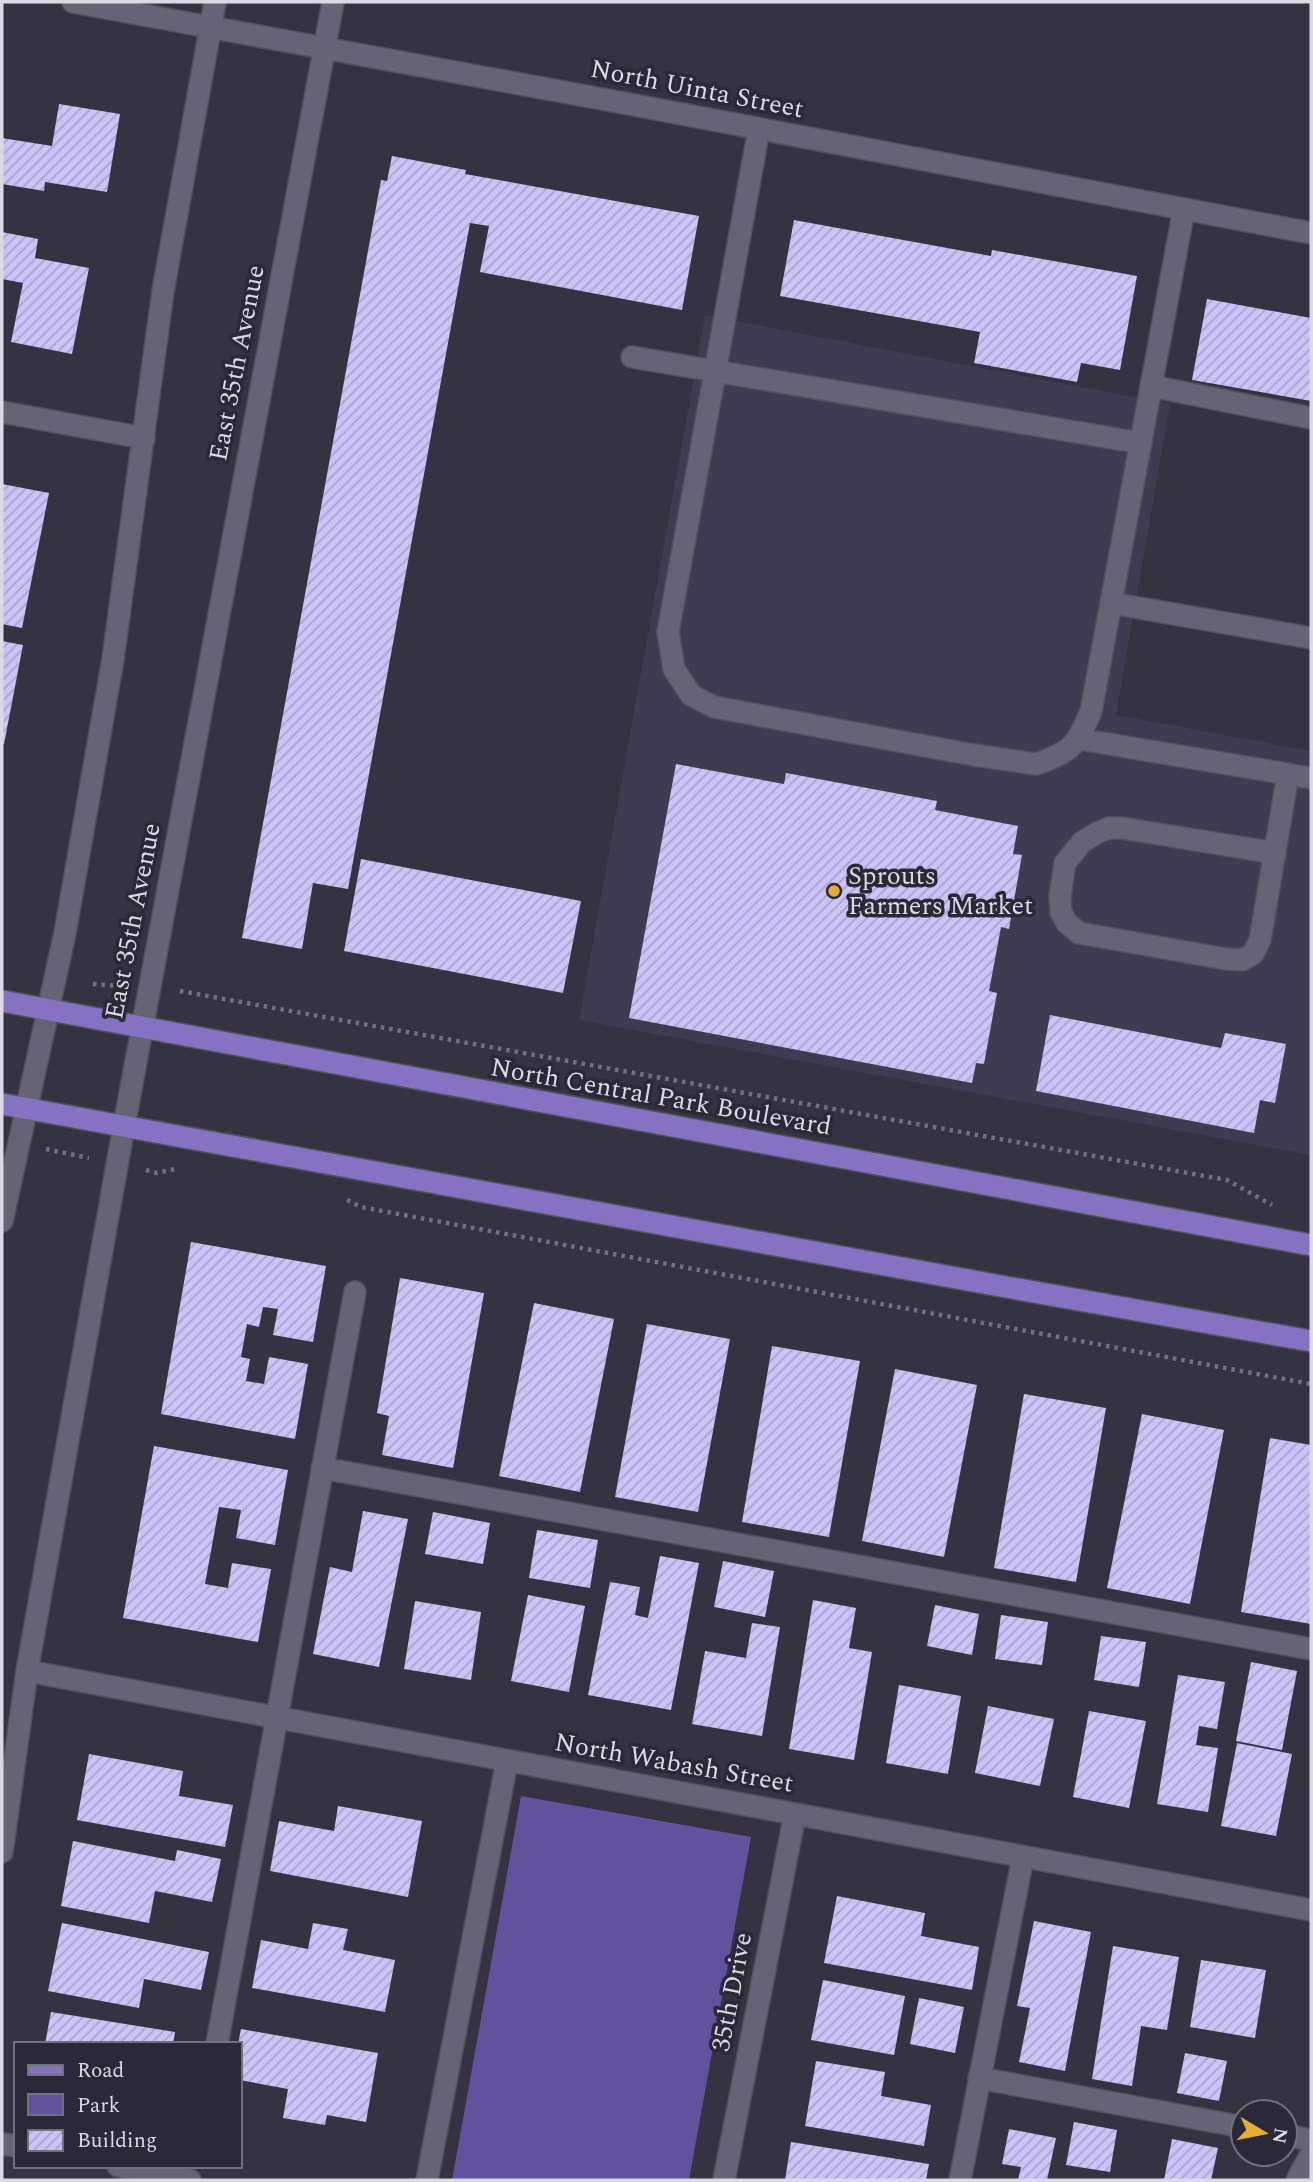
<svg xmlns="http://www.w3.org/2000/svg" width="1313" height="2182" font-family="Spectral,serif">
<defs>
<pattern id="building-hatch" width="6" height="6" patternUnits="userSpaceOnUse" patternTransform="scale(1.75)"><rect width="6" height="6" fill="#cbc2f7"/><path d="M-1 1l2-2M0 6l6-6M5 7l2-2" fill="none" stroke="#a9a2ca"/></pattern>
</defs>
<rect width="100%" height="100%" fill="#353342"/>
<path fill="#3f3b50" d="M705 315 1170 404 1116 715 1311 751V1155L579 1020Z"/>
<path fill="#62519d" d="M521 1796 751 1837 689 2180H452Z"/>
<g fill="url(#building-hatch)">
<path d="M59 104 120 114 107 192 45 182 44 191 2 184V138L52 146Z"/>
<path d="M392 156 466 170 465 174 699 216 682 310 480 272 489 226 470 223 348 889 313 883 302 949 242 938 381 180 387 181Z"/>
<path d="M794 220 991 256 992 250 1137 276 1120 370 1081 363 1077 382 974 363 980 332 780 296Z"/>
<path d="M2 232 38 239 35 258 89 268 72 354 11 342 23 283 2 279Z"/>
<path d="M1207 299 1311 318V401L1192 380Z"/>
<path d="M2 484 49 493 22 628 2 624Z"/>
<path d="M2 641 23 645 4 744H2Z"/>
<path d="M676 764 784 784 786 773 937 801 935 810 1018 826 1013 854 1022 855 1009 929 1001 927 989 991 997 993 984 1064 976 1063 972 1083 629 1018Z"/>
<path d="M361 859 581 901 563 993 344 951Z"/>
<path d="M1050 1015 1221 1048 1225 1033 1286 1044 1275 1103 1260 1100 1254 1133 1036 1091Z"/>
<path d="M191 1242 326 1266 313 1342 273 1335 278 1309 263 1307 259 1327 247 1324 241 1357 250 1359 246 1381 264 1384 269 1357 308 1364 295 1439 161 1414Z"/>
<path d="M400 1278 484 1293 453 1468 382 1455 389 1416 377 1413Z"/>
<path d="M534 1303 614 1319 580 1492 499 1476Z"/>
<path d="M647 1324 730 1339 698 1512 615 1497Z"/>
<path d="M772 1346 860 1361 829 1537 742 1522Z"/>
<path d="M895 1369 977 1385 944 1557 862 1541Z"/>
<path d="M1024 1394 1106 1408 1076 1582 994 1568Z"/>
<path d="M1142 1414 1224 1430 1190 1604 1107 1588Z"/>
<path d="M1270 1438 1311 1445V1624L1241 1612Z"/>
<path d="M154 1446 288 1470 275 1545 236 1538 241 1510 219 1507 205 1584 228 1588 232 1563 271 1569 258 1642 123 1618Z"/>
<path d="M363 1511 408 1519 379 1667 313 1654 330 1567 352 1572Z"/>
<path d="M433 1512 490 1523 483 1564 425 1554Z"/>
<path d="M537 1530 598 1540 590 1588 529 1578Z"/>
<path d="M660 1556 699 1563 671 1710 588 1695 610 1582 640 1587 635 1615 648 1618Z"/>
<path d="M723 1561 774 1571 765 1617 714 1607Z"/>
<path d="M528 1595 585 1606 569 1692 511 1681Z"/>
<path d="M813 1600 856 1608 849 1648 872 1652 854 1760 789 1749Z"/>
<path d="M415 1601 481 1612 471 1680 404 1669Z"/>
<path d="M935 1605 979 1614 972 1655 927 1646Z"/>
<path d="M1001 1615 1048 1622 1042 1665 995 1659Z"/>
<path d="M752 1623 780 1627 762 1736 692 1724 705 1651 746 1658Z"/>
<path d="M1101 1636 1146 1642 1139 1687 1094 1680Z"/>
<path d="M1251 1662 1297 1671 1282 1750 1236 1741Z"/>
<path d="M1178 1675 1225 1682 1217 1729 1199 1726 1196 1745 1218 1748 1208 1812 1157 1804Z"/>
<path d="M899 1685 961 1696 948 1774 886 1763Z"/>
<path d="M988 1706 1054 1719 1040 1786 975 1773Z"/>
<path d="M1089 1711 1146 1721 1129 1808 1073 1797Z"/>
<path d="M1237 1743 1292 1754 1276 1836 1221 1826Z"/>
<path d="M89 1754 183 1771 179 1796 233 1805 225 1847 77 1820Z"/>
<path d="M338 1806 422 1821 408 1897 270 1871 279 1821 334 1831Z"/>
<path d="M73 1841 175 1861 177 1850 221 1859 212 1902 155 1891 149 1923 61 1906Z"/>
<path d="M837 1896 925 1913 921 1936 979 1947 972 1990 824 1963Z"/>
<path d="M1034 1921 1091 1932 1065 2071 1019 2062 1030 2008 1017 2006Z"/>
<path d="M62 1923 209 1952 201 1990 144 1979 139 2008 48 1991Z"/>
<path d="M313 1923 348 1929 343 1950 395 1960 385 2012 252 1988 261 1940 308 1949Z"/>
<path d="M1113 1946 1179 1957 1167 2030 1141 2026 1132 2086 1092 2079Z"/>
<path d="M1201 1960 1266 1970 1255 2038 1190 2027Z"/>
<path d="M823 1980 905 1996 894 2055 811 2040Z"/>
<path d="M919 1998 964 2007 955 2053 910 2044Z"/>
<path d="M51 2012 175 2032 173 2044H45Z"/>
<path d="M241 2029 378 2053 366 2122 327 2115 325 2125 283 2118 288 2089 240 2080 238 2044Z"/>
<path d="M1185 2053 1227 2061 1219 2101 1177 2093Z"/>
<path d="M816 2061 885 2072 881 2096 931 2105 924 2146 805 2126Z"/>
<path d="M1074 2122 1117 2130 1110 2172 1066 2165Z"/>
<path d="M1009 2129 1056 2138 1047 2180H1018L1021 2167 1002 2164Z"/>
<path d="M1172 2139 1218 2148 1211 2180H1164Z"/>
<path d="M791 2142 929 2164 926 2180H785Z"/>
</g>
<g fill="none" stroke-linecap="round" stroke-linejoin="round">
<g stroke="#52505d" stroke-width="24">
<g id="minor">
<path d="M73 2 613 101 1311 233"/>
<path d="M759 129 668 632 674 669 691 695 714 707 974 755 1036 764C1073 751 1076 746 1091 711L1184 209"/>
<path d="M632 357 1141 443"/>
<path d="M1151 386 1311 418"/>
<path d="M2 412 144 438"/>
<path d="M1111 603 1311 638"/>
<path d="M1079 739 1311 778"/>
<path d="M1275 853 1122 828H1109L1097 833 1082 842 1065 863 1060 896 1061 912 1067 923 1079 933 1226 959 1242 960 1253 954 1260 940 1288 774"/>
<path d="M2 1221 65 933 113 659 163 291 215 2"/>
<path d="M322 1468 1311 1649"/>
<path d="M27 1671 1311 1910"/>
<path d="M2 1852 27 1671 124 1126 333 2"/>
<path d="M217 2044 355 1292"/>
<path d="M979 2078 1243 2127"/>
<path d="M1285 2135 1311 2140"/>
<path d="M2 2144 16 2146"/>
<path d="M118 2166 190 2180"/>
<path d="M427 2180 507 1761"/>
<path d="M724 2180 795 1814"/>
<path d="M960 2180 1023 1857"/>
<path d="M1297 2180 1311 2154"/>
</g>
</g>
<g stroke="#52505d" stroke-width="24">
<g id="major">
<path d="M2 1001 1311 1245"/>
<path d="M2 1104 995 1285 1311 1341"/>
</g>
</g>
<g stroke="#72707d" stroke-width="4.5" stroke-dasharray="3.5 5" stroke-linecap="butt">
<path d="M93 984 119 986"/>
<path d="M180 991 1227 1180 1272 1205"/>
<path d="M46 1149 89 1158"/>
<path d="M146 1170 157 1173 175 1169"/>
<path d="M347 1200 361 1207 1311 1384"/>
</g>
<use href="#minor" stroke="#666474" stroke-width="21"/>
<use href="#major" stroke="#8572c1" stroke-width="21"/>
</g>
<circle fill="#e5ad35" stroke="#2b2937" stroke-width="2.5" cx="834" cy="891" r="7"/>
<g text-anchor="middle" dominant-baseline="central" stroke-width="7" stroke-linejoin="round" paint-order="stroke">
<g font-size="26" fill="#dbdae4" stroke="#2b2937">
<text transform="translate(697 89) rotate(11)">North Uinta Street</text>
<text transform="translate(237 363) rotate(-79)">East 35th Avenue</text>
<text transform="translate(133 921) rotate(-79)">East 35th Avenue</text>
<text transform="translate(661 1097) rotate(10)">North Central Park Boulevard</text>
<text transform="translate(674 1763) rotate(10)">North Wabash Street</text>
<text transform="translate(732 1992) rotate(-79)">35th Drive</text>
</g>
<g font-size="26" fill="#dbdae4" stroke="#2b2937" text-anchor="start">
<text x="848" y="876">Sprouts<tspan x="848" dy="30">Farmers Market</tspan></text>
</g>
</g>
<rect width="1313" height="2182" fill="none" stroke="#dbdae4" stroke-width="7"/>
<rect x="14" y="2042" width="228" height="126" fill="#2b2937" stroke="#71707c" stroke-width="2"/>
<rect x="28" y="2065" width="35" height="10" fill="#8572c1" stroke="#71707c" stroke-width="2"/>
<text x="77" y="2077" font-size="21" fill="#dbdae4">Road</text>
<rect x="28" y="2094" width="35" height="21" fill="#62519d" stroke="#71707c" stroke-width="2"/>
<text x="77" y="2112" font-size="21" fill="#dbdae4">Park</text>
<rect x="28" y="2130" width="35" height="21" fill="url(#building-hatch)" stroke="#71707c" stroke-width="2"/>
<text x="77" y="2147" font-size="21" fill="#dbdae4">Building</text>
<g transform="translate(1264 2133) rotate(100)"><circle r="33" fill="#2b2937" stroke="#71707c" stroke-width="2"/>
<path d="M0-5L12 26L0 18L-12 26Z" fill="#e5ad35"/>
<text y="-10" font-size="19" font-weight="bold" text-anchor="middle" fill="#dbdae4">N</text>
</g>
</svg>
